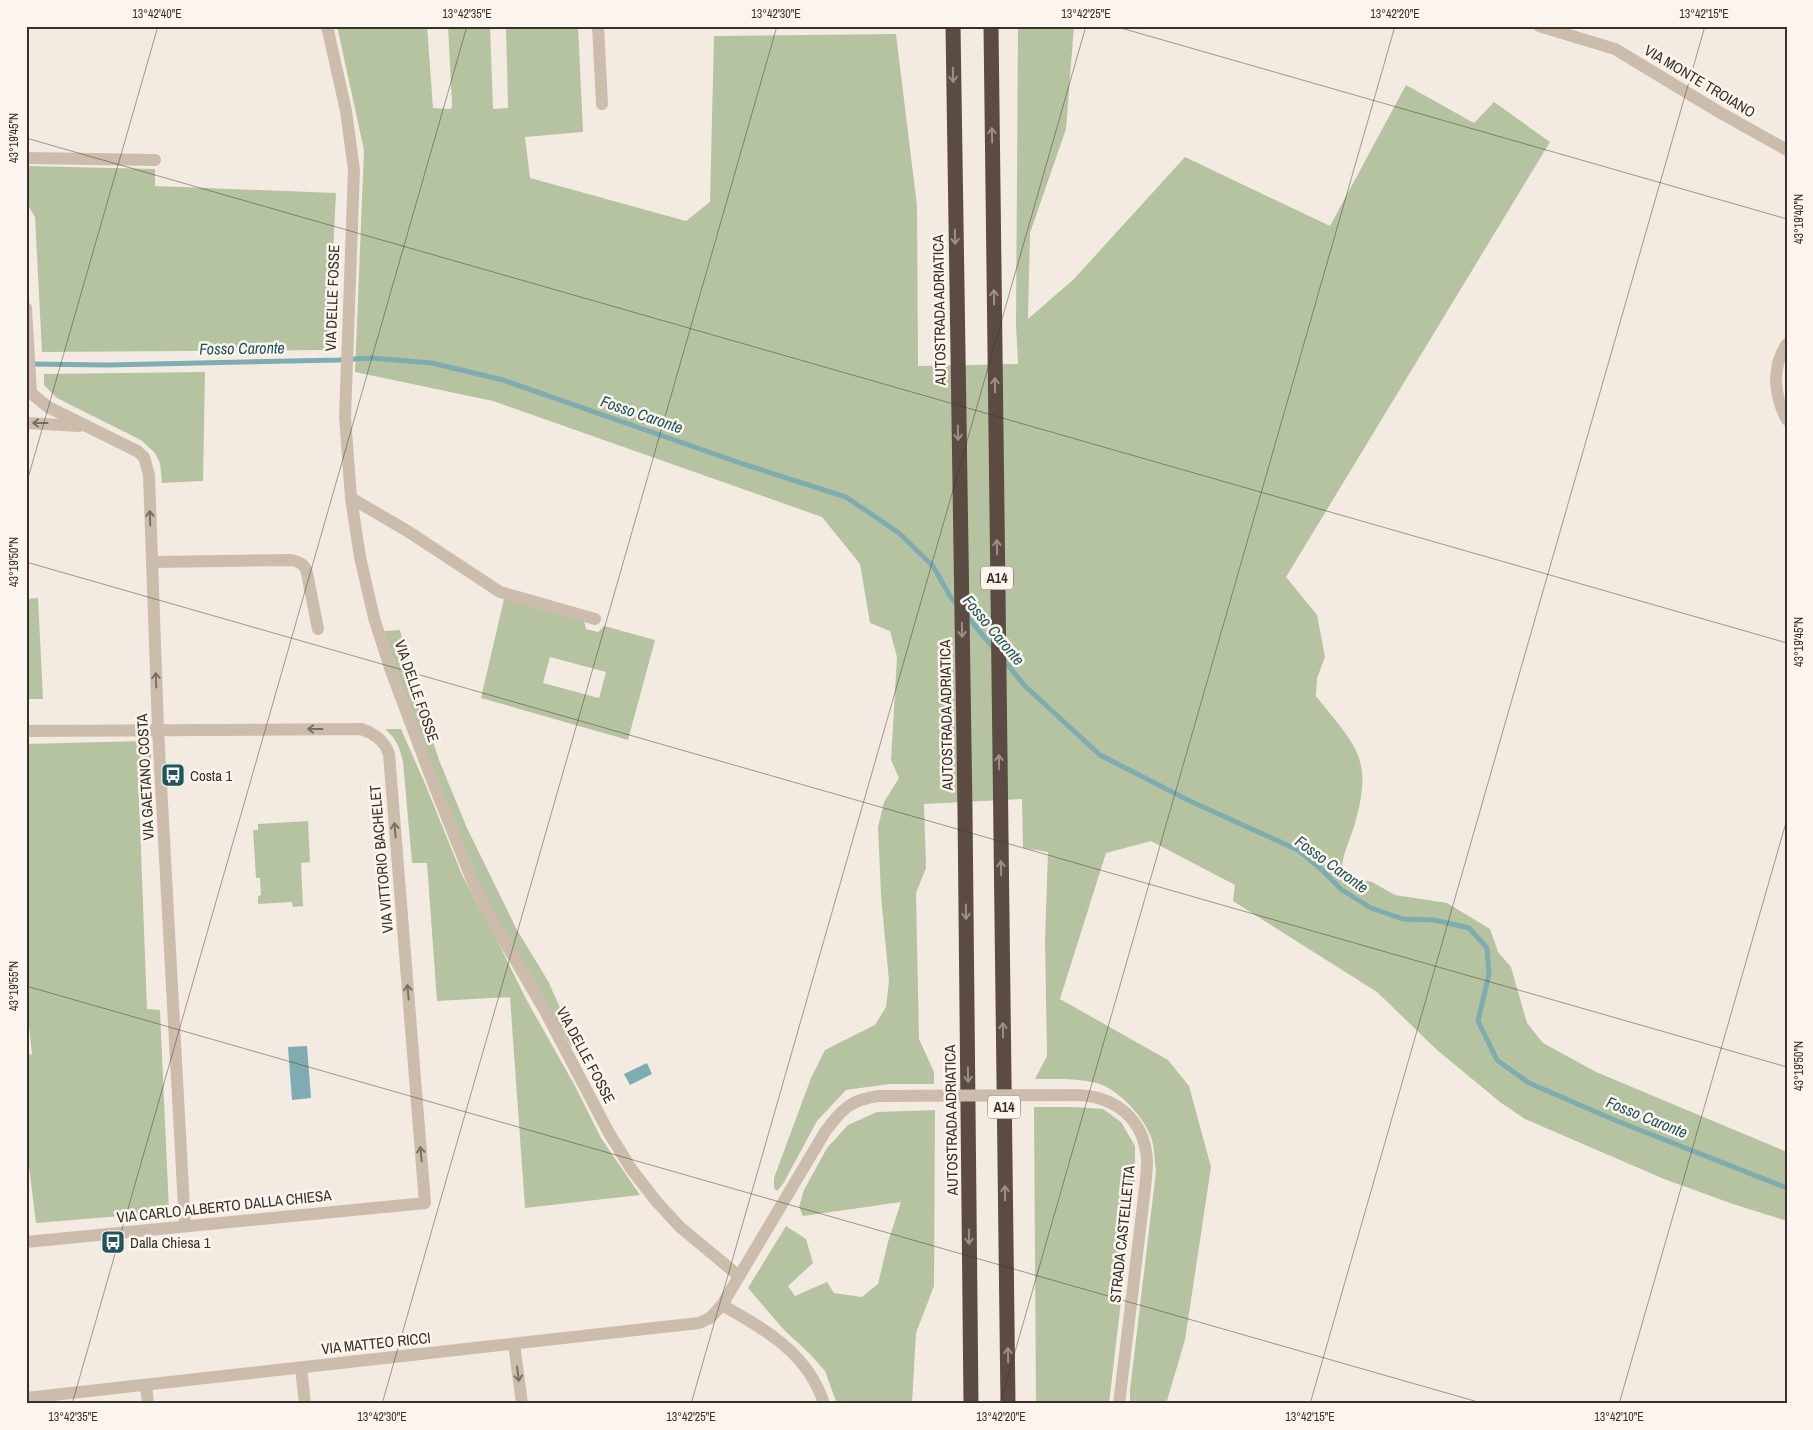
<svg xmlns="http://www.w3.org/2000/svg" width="1813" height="1430" font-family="'Archivo Narrow',sans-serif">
<rect width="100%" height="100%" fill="#f3ebe1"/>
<g fill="#b6c3a0" fill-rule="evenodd">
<path d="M337 26H427L433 108 449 109 452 108V103L448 26H490L493 109 508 108 506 26H578L583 132 525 137 530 178 686 221 710 202 714 36 896 34 917 206 918 366 1018 364 1016 324 1018 26H1074L1066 129 1030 233 1028 319 1074 279 1185 157 1330 226 1406 85 1474 123 1494 102 1550 142 1286 577 1317 615 1325 657 1317 678 1316 696C1355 746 1374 757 1355 823 1351 839 1342 853 1342 870L1356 878 1372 882 1395 895 1447 903 1490 929 1498 952 1511 967 1527 1023 1543 1043 1596 1072 1787 1152V1221L1733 1204 1664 1179 1525 1119 1500 1102 1437 1050 1377 992 1233 901 1235 885 1151 841 1106 853 1060 999 1168 1060 1189 1086 1211 1167 1185 1340 1166 1404H1130V1390L1156 1171C1154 1161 1155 1147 1151 1137 1144 1117 1118 1089 1097 1083 1077 1078 1056 1079 1035 1079L1047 1056 1045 939 1048 852 1023 848 1022 799 924 804 926 868 916 893 919 1039 934 1072V1084H889L846 1090 817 1121 783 1184 777 1191 774 1188V1178L811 1078 825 1050 875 1025 886 1007 889 981 881 895 878 827 884 802 899 778 891 760 897 657 890 631 870 623 860 564 822 517 493 401 355 372 364 150Z"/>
<path d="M26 166 155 169V186L336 193 328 350 42 352 35 217 26 202Z"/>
<path d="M205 372 203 481 162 483 160 463 155 453 141 440 57 398 44 385V374Z"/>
<path d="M38 598 43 699H26V599Z"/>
<path d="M504 599 584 621 586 629 598 632 604 626 655 640 628 740 481 698ZM550 657 606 672 599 698 543 683Z"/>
<path d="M400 630 421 714 431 735 439 760 467 828 517 930 548 981 571 1032 572 1048 495 915 476 878 413 718 384 631Z"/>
<path d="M385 729H401L426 786 462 875 500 946 526 999 574 1084 601 1138 640 1195 525 1208 510 997 437 1001 427 863H412L403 762C400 748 396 738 385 729Z"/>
<path d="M143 741 151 753V797L139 798 147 1009 160 1010 169 1212 36 1223 26 1143V1055L32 1054 26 1000V744Z"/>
<path d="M308 821 310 862 301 863 303 906 293 907 292 902 258 904V896L261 895 260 878H256L253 830H258V824Z"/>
<path d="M1034 1107H1075L1103 1109 1121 1122 1135 1146V1180L1109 1404H1036Z"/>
<path d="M935 1110 934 1286 916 1333 912 1404H837L825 1371 811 1355 784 1330 748 1288 786 1226 806 1239 813 1263 788 1286 795 1296 827 1282 834 1293 862 1297 878 1284 888 1242 901 1202 803 1216 799 1207 804 1190 827 1148 848 1125 877 1112Z"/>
</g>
<g fill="#7facb1">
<path d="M307 1046 311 1098 292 1100 288 1047Z"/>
<path d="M647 1063 652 1074 630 1085 624 1074Z"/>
</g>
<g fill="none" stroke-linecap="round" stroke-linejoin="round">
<g stroke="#7facb1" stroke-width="5">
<path d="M30 364 108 365 338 360 371 358 432 363 503 380 743 464 846 497 899 533 933 566 950 596 958 606"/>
<path d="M967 616 995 650"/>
<path d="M1002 658 1025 686 1100 755 1190 801 1298 850 1322 870 1342 890 1371 908 1403 919 1434 920 1469 928 1487 948 1489 974 1478 1021 1497 1060 1529 1083 1617 1121 1787 1188"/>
</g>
<g stroke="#ccbcac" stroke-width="12">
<path d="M327 26 346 111 354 170 345 417 351 498 360 557 374 618 391 671 432 780 472 880 491 918 545 1011 609 1133 632 1170 656 1201 680 1227 739 1276"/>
<path d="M598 26 602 104"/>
<path d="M1539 26 1615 49 1719 112 1787 150"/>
<path d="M26 158 155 160"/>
<path d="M26 308 31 393"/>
<path d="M1787 344C1771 367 1774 396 1787 420"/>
<path d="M31 393 48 407 137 451 144 457 149 475 158 729 185 1226"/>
<path d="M26 423 79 426"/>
<path d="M351 498 409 532 500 592 595 619"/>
<path d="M152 562 291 560C300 562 305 564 307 573L318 629"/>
<path d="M26 731 361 729C375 734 384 740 389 754L425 1203 26 1242"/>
<path d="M1078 1095C1117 1097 1145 1120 1147 1161 1147 1170 1146 1179 1145 1188L1119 1404"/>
<path d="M722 1305C765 1329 809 1354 824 1404"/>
<path d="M514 1344 522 1404"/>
<path d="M301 1368 305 1404"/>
<path d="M146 1385 148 1404"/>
<path d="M26 1398 699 1323 710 1318 722 1305 825 1132C841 1110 850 1100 878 1096"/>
</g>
<g stroke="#5b4b42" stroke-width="15">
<path d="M953 26 965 811 971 1404"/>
<path d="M991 26 1008 1404"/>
</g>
<path stroke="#ccbcac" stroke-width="12" d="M878 1096 1078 1095"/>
</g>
<defs><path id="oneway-shaft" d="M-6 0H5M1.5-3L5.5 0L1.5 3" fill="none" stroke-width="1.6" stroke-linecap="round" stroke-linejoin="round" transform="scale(1.25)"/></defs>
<g stroke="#9b8f86">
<use href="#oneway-shaft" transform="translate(953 75) rotate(89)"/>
<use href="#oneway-shaft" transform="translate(992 135) rotate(-91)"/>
<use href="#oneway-shaft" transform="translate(955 237) rotate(89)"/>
<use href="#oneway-shaft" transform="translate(994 297) rotate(-91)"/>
<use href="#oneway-shaft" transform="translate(995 385) rotate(-91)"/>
<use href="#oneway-shaft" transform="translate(958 433) rotate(89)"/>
<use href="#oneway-shaft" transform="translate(997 547) rotate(-91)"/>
<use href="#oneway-shaft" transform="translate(962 630) rotate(89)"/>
<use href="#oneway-shaft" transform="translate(999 762) rotate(-91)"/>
<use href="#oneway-shaft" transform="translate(1001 868) rotate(-91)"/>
<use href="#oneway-shaft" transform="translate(966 912) rotate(89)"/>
<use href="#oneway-shaft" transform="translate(1003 1030) rotate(-91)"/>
<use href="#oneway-shaft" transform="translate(968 1075) rotate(89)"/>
<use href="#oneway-shaft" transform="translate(1005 1193) rotate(-91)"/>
<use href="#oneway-shaft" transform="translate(969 1237) rotate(89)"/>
<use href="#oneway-shaft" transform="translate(1008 1355) rotate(-91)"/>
</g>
<g stroke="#7c6f65">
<use href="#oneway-shaft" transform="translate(40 423) rotate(-180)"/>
<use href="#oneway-shaft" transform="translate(150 518) rotate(-92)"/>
<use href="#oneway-shaft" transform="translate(156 680) rotate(-92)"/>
<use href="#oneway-shaft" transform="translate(315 729) rotate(180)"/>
<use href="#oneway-shaft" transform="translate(395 830) rotate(-95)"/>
<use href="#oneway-shaft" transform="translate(408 992) rotate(-95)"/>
<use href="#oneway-shaft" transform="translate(421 1154) rotate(-95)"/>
<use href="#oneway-shaft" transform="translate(518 1374) rotate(83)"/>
</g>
<path fill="none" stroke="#3a302b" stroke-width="1" stroke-opacity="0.45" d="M1114 26 1787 219M26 138 1787 643M26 485 158 26M26 562 1787 1067M26 986 1485 1404M72 1404 467 26M382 1404 777 26M691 1404 1086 26M1000 1404 1395 26M1310 1404 1705 26M1619 1404 1787 819"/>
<defs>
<g id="bus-square" transform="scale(1.25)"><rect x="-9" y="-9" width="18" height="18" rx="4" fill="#20555c" stroke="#fbf5ed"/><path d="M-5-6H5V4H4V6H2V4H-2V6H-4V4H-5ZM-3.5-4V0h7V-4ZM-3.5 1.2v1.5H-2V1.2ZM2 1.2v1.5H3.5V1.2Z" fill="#fff"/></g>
</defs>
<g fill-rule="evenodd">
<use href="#bus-square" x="173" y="775"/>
<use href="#bus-square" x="113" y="1242"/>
</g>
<g text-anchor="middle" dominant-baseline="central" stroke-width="5" stroke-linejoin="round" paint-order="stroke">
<g fill="#fbf5ed" stroke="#746b65" stroke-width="1">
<rect x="981" y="566.5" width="32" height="23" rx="4"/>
<rect x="988" y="1095.5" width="32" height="23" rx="4"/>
</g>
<g font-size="14" font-weight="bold" fill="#3a302b">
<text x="997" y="578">A14</text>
<text x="1004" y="1107">A14</text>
</g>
<g font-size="15" fill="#3a302b" stroke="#fbf5ed">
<text transform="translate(1700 81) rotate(31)">VIA MONTE TROIANO</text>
<text transform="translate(332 298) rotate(-88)">VIA DELLE FOSSE</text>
<text transform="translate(939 310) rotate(-91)">AUTOSTRADA ADRIATICA</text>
<text transform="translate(417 691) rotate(71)">VIA DELLE FOSSE</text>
<text transform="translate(946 715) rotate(-91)">AUTOSTRADA ADRIATICA</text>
<text transform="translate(145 777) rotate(-93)">VIA GAETANO COSTA</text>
<text transform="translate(381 859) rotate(-95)">VIA VITTORIO BACHELET</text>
<text transform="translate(586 1055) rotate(62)">VIA DELLE FOSSE</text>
<text transform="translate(951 1120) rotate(-91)">AUTOSTRADA ADRIATICA</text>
<text transform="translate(224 1206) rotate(-6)">VIA CARLO ALBERTO DALLA CHIESA</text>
<text transform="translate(1122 1234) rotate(-84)">STRADA CASTELLETTA</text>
<text transform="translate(376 1343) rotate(-6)">VIA MATTEO RICCI</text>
</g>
<g font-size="15" fill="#3a302b" stroke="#fbf5ed" text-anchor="start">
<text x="190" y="775">Costa 1</text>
<text x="130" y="1242">Dalla Chiesa 1</text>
</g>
<g font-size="16" font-style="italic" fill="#20555c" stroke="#fbf5ed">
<text transform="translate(242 348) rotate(-1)">Fosso Caronte</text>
<text transform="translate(642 414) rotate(19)">Fosso Caronte</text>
<text transform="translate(994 630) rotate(50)">Fosso Caronte</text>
<text transform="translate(1332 864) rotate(36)">Fosso Caronte</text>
<text transform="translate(1647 1117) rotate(22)">Fosso Caronte</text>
</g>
</g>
<rect width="1813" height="1430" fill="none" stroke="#fbf5ed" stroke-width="55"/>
<rect x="28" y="28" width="1758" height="1374" fill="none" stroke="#3a302b" stroke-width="2"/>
<g font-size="12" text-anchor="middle" fill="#3a302b">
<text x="157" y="18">13°42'40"E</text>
<text x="467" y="18">13°42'35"E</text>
<text x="776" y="18">13°42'30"E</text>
<text x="1086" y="18">13°42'25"E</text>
<text x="1395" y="18">13°42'20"E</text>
<text x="1704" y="18">13°42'15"E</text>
<text transform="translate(14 138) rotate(-90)" y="4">43°19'45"N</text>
<text transform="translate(1799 219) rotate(-90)" y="4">43°19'40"N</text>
<text transform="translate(14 562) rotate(-90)" y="4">43°19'50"N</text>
<text transform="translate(1799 642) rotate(-90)" y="4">43°19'45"N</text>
<text transform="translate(14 986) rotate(-90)" y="4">43°19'55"N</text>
<text transform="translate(1799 1066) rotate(-90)" y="4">43°19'50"N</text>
<text x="73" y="1421">13°42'35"E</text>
<text x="382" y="1421">13°42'30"E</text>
<text x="691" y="1421">13°42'25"E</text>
<text x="1001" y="1421">13°42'20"E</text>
<text x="1310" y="1421">13°42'15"E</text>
<text x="1619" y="1421">13°42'10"E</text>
</g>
</svg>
